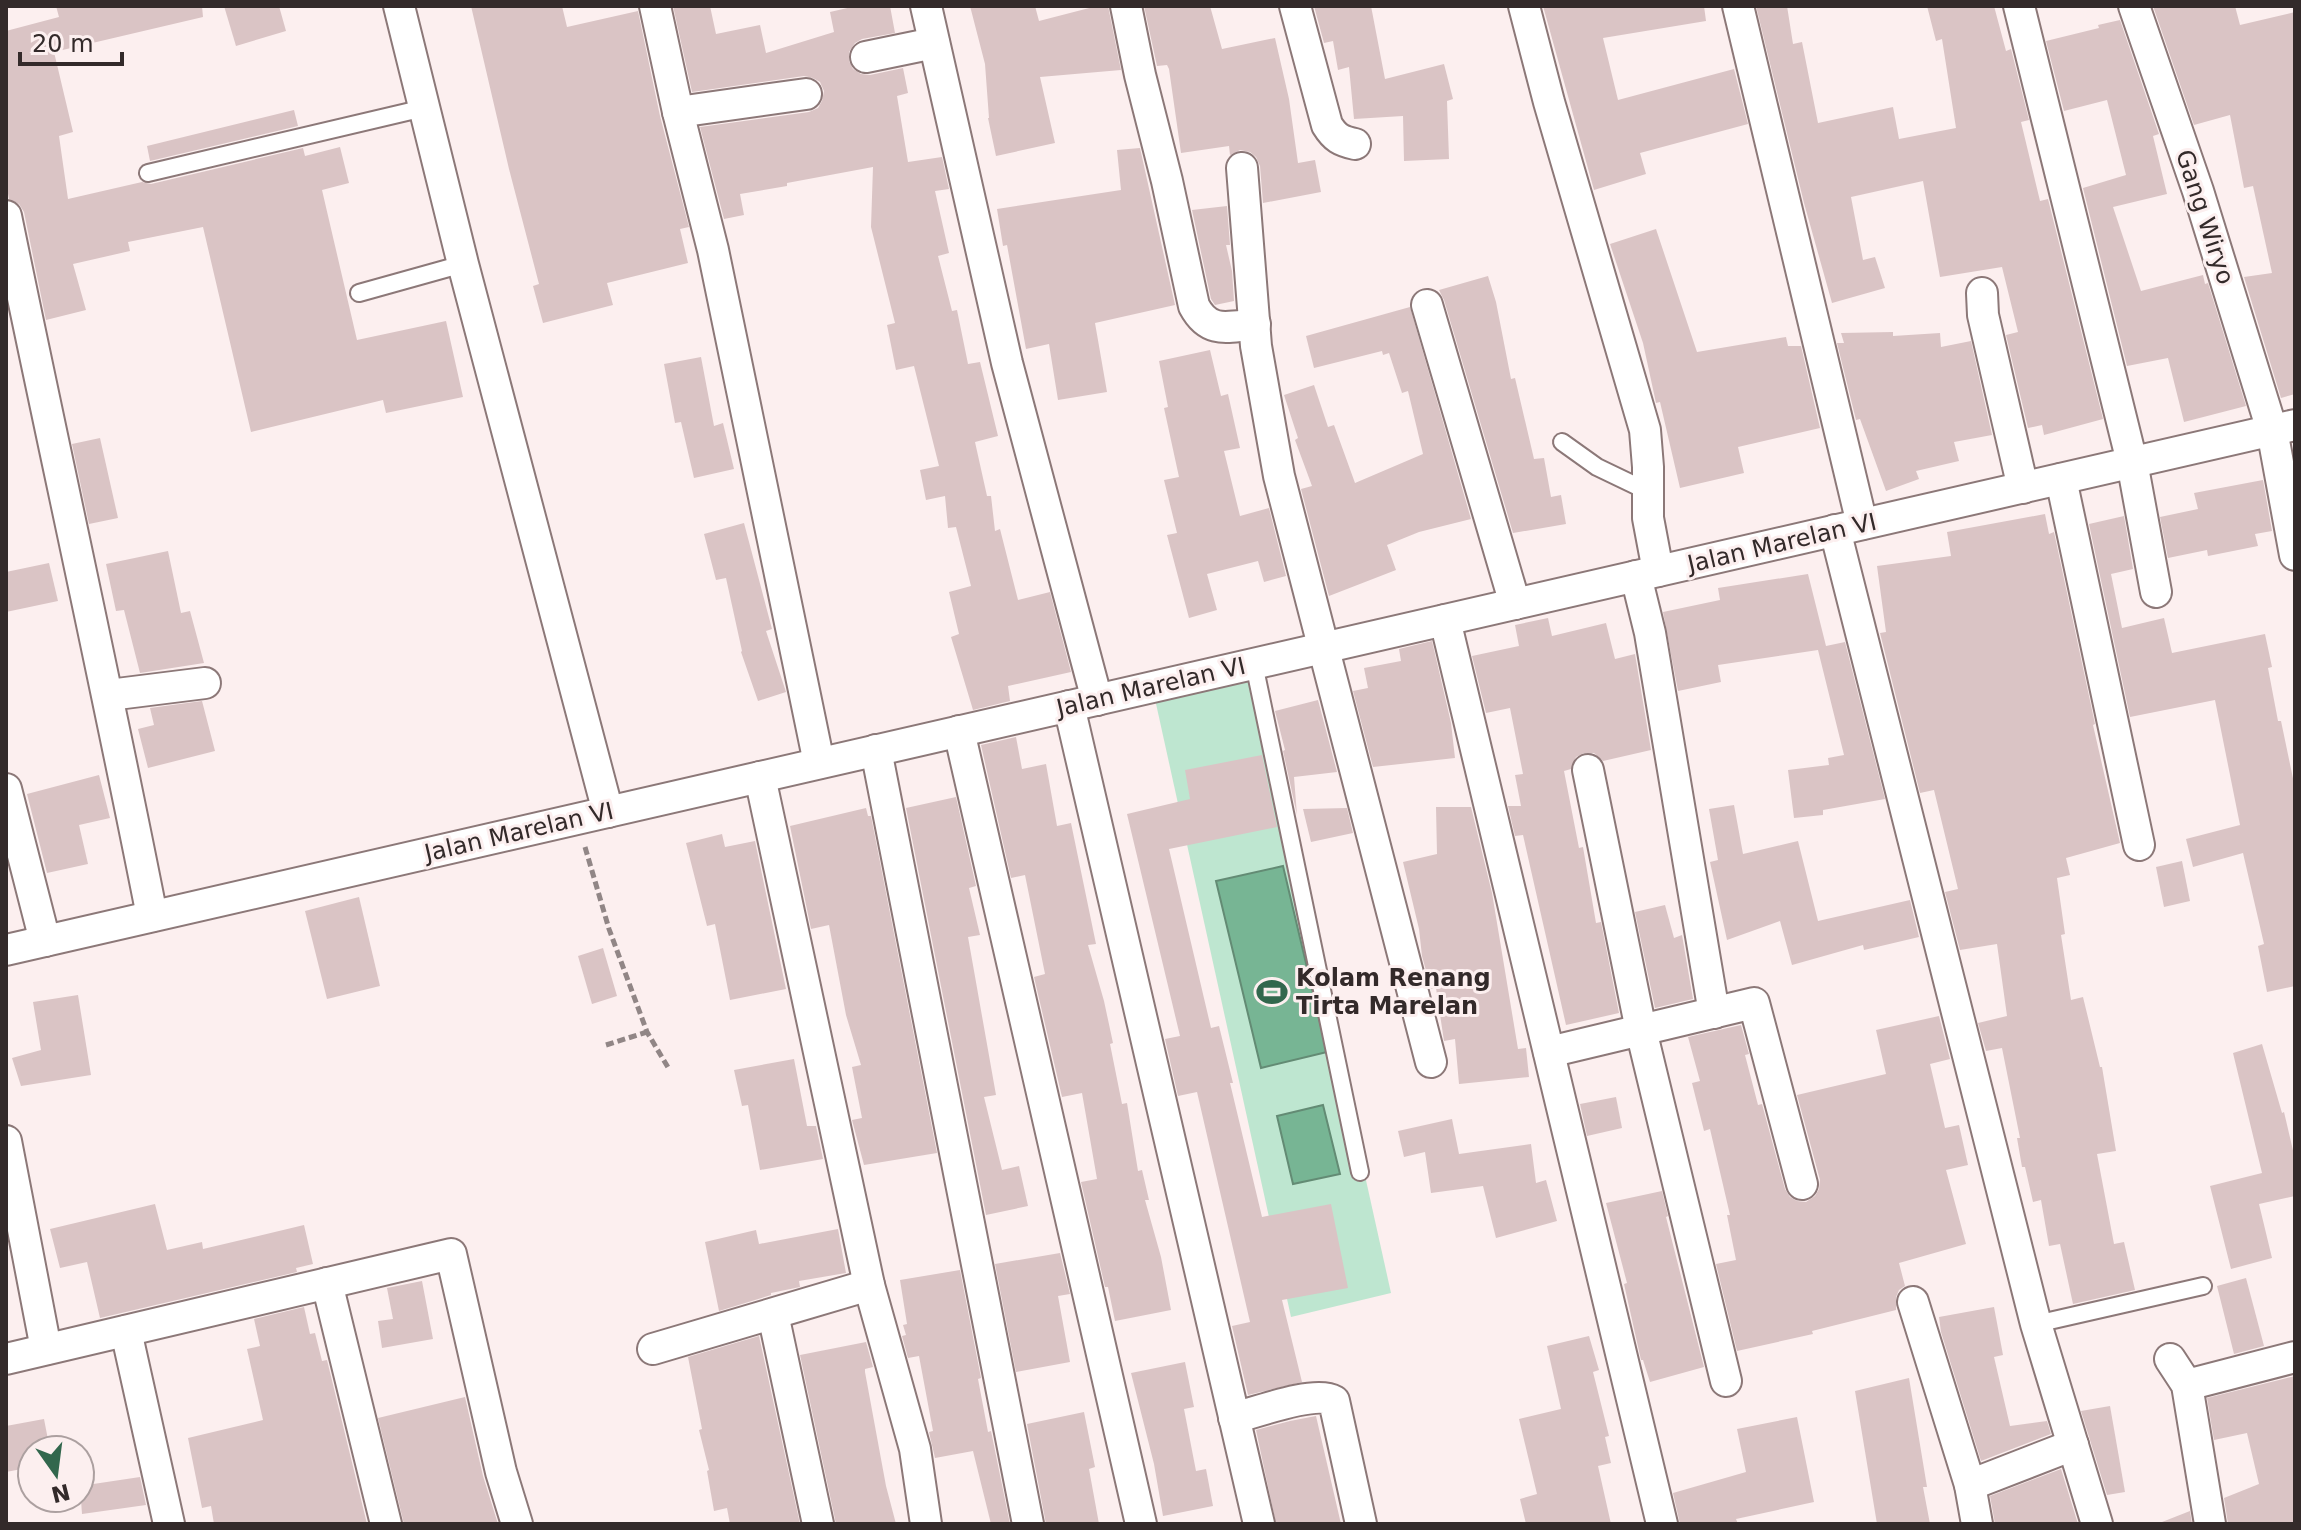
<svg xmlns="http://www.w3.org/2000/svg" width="2301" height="1530" font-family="'DejaVu Sans',sans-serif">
<rect width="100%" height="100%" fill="#fcefef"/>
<path fill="#bee6d0" d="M1252 666 1391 1293 1291 1317 1153 690Z"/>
<g fill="#77b594" stroke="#638b74" stroke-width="2">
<path d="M1283 866 1327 1052 1261 1068 1216 881Z"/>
<path d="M1323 1105 1340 1174 1293 1184 1277 1116Z"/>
</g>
<g fill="#dac4c5">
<path d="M56 6H202L203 17 54 52 73 132 59 136 68 199 142 182 151 184 303 148 305 156 340 147 349 183 322 190 357 340 446 321 463 397 386 413 383 400 251 432 203 227 128 242 130 251 73 264 86 310 46 320 24 212 19 204 9 199 6 183V31L59 17Z"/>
<path d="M224 6H279L286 31 236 46Z"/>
<path d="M471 6H562L567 27 638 11 660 116 689 227 680 229 688 263 607 283 613 305 543 323 533 286 539 284 509 169Z"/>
<path d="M673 6H710L716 34 760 25 766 53 834 32 830 12 856 6H890L895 33 862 39 855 43 849 52V61L853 69 861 74 870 75 903 68 908 93 897 96 908 162 942 157 949 189 935 191 949 253 938 256 952 311 957 310 968 364 980 362 998 436 975 442 987 496H991L995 531 1000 529 1018 600 1050 592 1071 672 1008 686 1010 701 973 710 951 637 959 634 949 592 971 586 956 527 948 528 945 496 926 500 920 470 939 466 914 366 896 370 887 325 895 323 871 227 873 167 787 183V186L740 194 744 215 724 219 700 127 809 112 818 108 822 101 824 91 820 82 813 78 804 76 692 92Z"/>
<path d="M970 6H1035L1039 21 1097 6H1108L1121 70 1040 77 1055 143 996 156 988 118H989L985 64Z"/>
<path d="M1144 6H1210L1222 49 1275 38 1289 99 1298 163 1315 160 1321 192 1263 203 1260 166 1256 157 1250 152 1240 150 1230 155 1229 146 1181 153 1169 69 1167 65 1157 66Z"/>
<path d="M1314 6H1371L1385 79 1444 64 1453 99 1447 101 1449 159 1404 161 1403 116 1354 119 1349 67 1338 70 1333 41 1324 43Z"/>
<path d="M1543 6H1704L1706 21 1603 38 1618 100 1734 69 1748 124 1640 153 1646 174 1594 190Z"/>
<path d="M1756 6H1787L1793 44 1802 42 1818 123 1893 107 1899 139 1956 128 1942 39 1936 41 1927 6H1994L2006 51 2011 49 2029 120 2021 122 2040 201 2048 199 2103 419 2044 435 2042 425 2028 428 2006 335 2018 332 2002 267 1940 277 1923 181 1851 197 1863 260 1875 257 1885 288 1832 303 1804 203Z"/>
<path d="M2153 6H2235L2240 25 2295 12V394L2281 398 2244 277 2272 273 2253 186 2244 188 2230 115 2194 125Z"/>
<path d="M2120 20 2159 134 2153 136 2167 194 2113 207 2141 291 2203 275 2205 284 2208 283 2246 406 2184 422 2168 358 2127 366 2083 188 2126 175 2107 100 2064 111 2046 41 2099 28 2098 25Z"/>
<path d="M294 110 298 126 150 161 147 146Z"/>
<path d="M1140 148 1175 305 1095 323 1107 392 1058 400 1049 344 1026 349 1007 245 1003 246 997 209 1121 190 1117 150Z"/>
<path d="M1227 206 1230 245H1226L1232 271 1234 301 1215 305 1211 299 1192 210Z"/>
<path d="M1656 229 1697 352 1786 337 1788 346H1801L1820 428 1738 447 1744 473 1680 488 1660 402 1656 403 1643 343 1610 244Z"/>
<path d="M1488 276 1496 302 1511 379 1515 378 1534 459 1544 458 1551 497 1561 495 1566 524 1513 533 1444 300 1439 290Z"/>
<path d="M1410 307 1471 519 1419 532 1387 545 1396 570 1329 596 1301 489 1312 486 1295 440 1298 438 1284 395 1314 385 1328 427 1334 425 1355 483 1423 454 1408 391 1402 393 1389 353 1383 355 1382 351 1314 368 1306 336Z"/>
<path d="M1893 332V336L1940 333 1941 347 1971 341 1992 435 1954 442 1959 461 1916 471 1919 479 1886 491 1860 419 1856 420 1837 343H1844L1841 333Z"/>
<path d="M1210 350 1221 396 1228 394 1240 448 1224 451 1240 516 1269 508 1286 576 1264 582 1258 561 1207 574 1217 610 1189 618 1167 535 1177 533 1164 480 1179 477 1164 408 1168 407 1159 361Z"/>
<path d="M701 357 714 426 723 423 734 469 694 478 681 422 675 423 664 364Z"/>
<path d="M100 438 118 518 89 524 72 444Z"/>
<path d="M2263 480 2272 531 2255 534 2258 546 2208 556 2207 550 2168 558 2160 517 2198 509 2194 493Z"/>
<path d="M2045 514 2049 534 2054 532 2095 724 2093 725 2120 843 2066 858 2070 875 2057 878 2065 934 2061 935 2071 1000 2083 997 2100 1067H2102L2116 1151 2097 1154 2114 1244 2124 1242 2135 1290 2073 1304 2060 1244 2049 1246 2041 1200 2033 1202 2025 1167H2022L2017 1138H2020L2002 1048 1986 1051 1978 1023 2007 1016 1997 944 1960 950 1945 892 1958 889 1934 790 1920 793 1880 633 1886 632 1877 566 1951 556 1947 532Z"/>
<path d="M2124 516 2133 569 2111 574 2122 628 2164 618 2172 653 2265 634 2272 667 2268 668 2278 721H2281L2295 788V986L2267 992 2258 946 2264 944 2243 853 2193 867 2186 839 2240 825 2215 700 2130 717 2089 524Z"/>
<path d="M744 523 772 629 766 631 786 692 758 701 741 652 742 651 726 578 716 580 704 534Z"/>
<path d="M168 551 181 613 190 611 204 663 140 673 124 610 116 611 106 564Z"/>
<path d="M49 563 58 601 6 612V572Z"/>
<path d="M1808 574 1826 646 1845 642 1885 799 1823 810V815L1794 818 1788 770 1829 765 1828 758 1844 755 1818 650 1718 665 1721 682 1678 691 1663 612 1720 600 1718 588Z"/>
<path d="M1548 618 1552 636 1606 623 1615 659 1635 654 1651 750 1603 761 1594 753H1584L1576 757 1571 769 1564 771 1579 848 1583 847 1596 923 1601 922 1619 1013 1566 1025 1523 835 1515 836 1508 806H1521L1515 775 1523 774 1510 708 1486 713 1472 656 1519 646 1515 625Z"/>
<path d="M1432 641 1451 723 1455 758 1373 767 1353 691 1368 688 1364 668 1401 661 1399 649Z"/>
<path d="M1318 700 1337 772 1294 777 1297 815 1283 751 1285 750 1275 711Z"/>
<path d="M202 701 215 751 148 768 138 729 154 725 150 708Z"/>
<path d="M1016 737 1022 769 1046 764 1057 826 1071 823 1096 944 1088 945 1104 1001 1113 1043 1110 1044 1122 1104 1127 1103 1138 1171 1142 1170 1149 1200H1145L1161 1257 1171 1310 1115 1321 1108 1287H1105L1081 1182 1097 1179 1082 1093 1062 1097 1034 977 1045 974 1025 875 1011 878 981 745Z"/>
<path d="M1262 755 1277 827 1169 849 1211 1028 1219 1026 1233 1083H1230L1262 1217 1331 1204 1348 1288 1282 1300 1302 1382 1248 1395 1232 1326 1250 1322 1197 1092 1178 1096 1165 1039 1180 1036 1127 814 1190 799 1185 770Z"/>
<path d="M99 775 110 818 79 825 88 864 47 873 27 794Z"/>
<path d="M956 797 976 886 969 888 980 935 968 937 996 1095 984 1097 1002 1170 1019 1166 1028 1206 986 1215 906 808Z"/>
<path d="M1734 805 1743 854 1798 841 1818 921 1910 900 1919 937 1864 950 1863 945 1792 965 1780 921 1727 940 1710 862 1718 860 1709 809Z"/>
<path d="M1436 807H1471L1492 893 1518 1049 1526 1048 1529 1077 1459 1084 1455 1039 1444 1041 1436 988 1431 989 1422 956 1419 929 1403 862 1437 854Z"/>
<path d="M866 808 868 816H871L937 1153 864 1165 852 1120 862 1118 852 1067 861 1065 846 1015 829 925 811 929 790 826Z"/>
<path d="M1347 808 1353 833 1311 842 1303 809Z"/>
<path d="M722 834 725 847 755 841 786 989 730 1000 715 924 707 926 686 843Z"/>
<path d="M2182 861 2190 901 2164 907 2156 867Z"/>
<path d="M359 897 380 986 327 999 305 911Z"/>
<path d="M1665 905 1674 938 1682 935 1693 999 1655 1008 1635 912Z"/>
<path d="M603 948 617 996 592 1004 578 956Z"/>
<path d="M78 995 91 1075 21 1086 12 1058 41 1050 33 1002Z"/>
<path d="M1939 1016 1950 1059 1930 1064 1945 1128 1959 1125 1968 1165 1946 1170 1966 1244 1899 1263 1905 1286 1899 1290 1896 1297V1310L1812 1331 1813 1334 1737 1351 1716 1264 1736 1260 1727 1215H1730L1710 1129 1704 1131 1692 1083 1700 1081 1688 1037 1741 1025 1749 1054 1745 1055 1758 1105 1762 1104 1785 1189 1790 1197 1797 1201 1806 1202 1815 1196 1819 1189 1820 1180 1797 1095 1886 1074 1876 1030Z"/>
<path d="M2262 1044 2282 1113 2284 1112 2295 1159V1196L2259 1204 2272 1258 2231 1269 2210 1186 2262 1173 2233 1053Z"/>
<path d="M794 1059 807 1126H816L823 1159 760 1170 748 1105 742 1106 734 1070Z"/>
<path d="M1616 1097 1622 1128 1587 1136 1580 1104Z"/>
<path d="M1452 1119 1459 1154 1531 1144 1536 1183 1546 1180 1557 1221 1496 1238 1483 1186 1431 1193 1425 1152 1404 1157 1398 1131Z"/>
<path d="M1662 1191 1668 1216 1666 1217 1704 1367 1650 1382 1643 1360H1641L1624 1284 1627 1283 1606 1203Z"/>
<path d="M155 1204 167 1250 202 1242 203 1249 304 1225 313 1264 296 1268 297 1272 100 1318 87 1262 60 1268 50 1229Z"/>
<path d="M838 1229 846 1273 799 1281 800 1287 771 1293V1295L719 1311 705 1242 756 1230 759 1244Z"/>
<path d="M1060 1253 1070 1294 1058 1296 1070 1362 1016 1372 995 1264Z"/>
<path d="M960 1270 981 1378 978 1379 988 1432 991 1431 1010 1524H991L973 1451 935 1458 929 1432 933 1431 919 1356 908 1358 902 1336 906 1335 903 1325 907 1324 900 1280Z"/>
<path d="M2246 1278 2264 1346 2234 1354 2217 1286Z"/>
<path d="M422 1281 433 1339 382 1348 378 1321 393 1319 387 1288Z"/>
<path d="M304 1307 310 1334 315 1333 322 1361 327 1360 367 1524H214L211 1506 202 1508 188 1438 263 1420 247 1349 260 1346 254 1319Z"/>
<path d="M1994 1307 2003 1355 1994 1357 2010 1426 2047 1421 2051 1434 1981 1461 1941 1332 1939 1317Z"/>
<path d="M759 1336 800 1524H730L727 1508 714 1511 707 1471 709 1470 699 1430 702 1429 688 1357Z"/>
<path d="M1589 1336 1599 1370 1593 1372 1609 1436 1605 1437 1611 1463 1598 1466 1611 1524H1526L1520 1499 1537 1494 1519 1419 1561 1409 1547 1346Z"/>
<path d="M866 1342 873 1367 865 1369V1372L886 1486 896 1524H836L800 1355Z"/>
<path d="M1185 1362 1194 1407 1184 1409 1196 1471 1206 1469 1213 1506 1163 1516 1154 1464 1131 1373Z"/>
<path d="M2295 1376V1524H2228L2224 1498 2259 1484 2247 1433 2214 1440 2207 1398Z"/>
<path d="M1909 1378 1927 1487H1923L1930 1524H1877L1855 1391Z"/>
<path d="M465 1397 483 1476 498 1524H404L378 1418Z"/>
<path d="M2110 1406 2125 1492 2107 1495 2081 1411Z"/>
<path d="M1084 1412 1095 1467 1089 1469 1099 1524H1046L1027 1424Z"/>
<path d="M1316 1416 1341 1524H1276L1256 1430 1290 1421Z"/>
<path d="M1797 1417 1814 1502 1736 1519 1738 1524H1680L1673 1493 1746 1472 1737 1429Z"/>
<path d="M44 1419 50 1450H32V1467L6 1472V1426Z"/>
<path d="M2061 1469 2078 1524H1995L1990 1496Z"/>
<path d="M140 1477 146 1505 82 1514 80 1486Z"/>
<path d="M2190 1511 2192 1524H2162V1522Z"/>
</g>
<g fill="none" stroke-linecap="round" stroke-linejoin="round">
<g stroke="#8c7878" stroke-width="20">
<g id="lane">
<path d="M148 173 424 108"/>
<path d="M359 293 463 264"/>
<path d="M1562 442 1597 467 1647 491"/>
<path d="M1254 664 1360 1172"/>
<path d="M2036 1324 2203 1286"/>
</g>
</g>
<g stroke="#8c7878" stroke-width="34">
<g id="street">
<path d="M399 6 463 264 608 812"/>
<path d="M655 6 678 112 713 250 819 763"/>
<path d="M926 6 1007 363 1097 700"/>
<path d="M1126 6 1140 75 1167 181 1194 306C1209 334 1227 327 1255 324"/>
<path d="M1295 6 1327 125C1335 138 1341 141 1355 144"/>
<path d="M1524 6 1549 102 1645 430 1648 467V518L1658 571"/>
<path d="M1738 6 1862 524"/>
<path d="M2019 6 2132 462 2156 592"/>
<path d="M2134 6 2198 191 2272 430 2295 555"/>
<path d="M866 57 934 43"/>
<path d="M678 112 806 94"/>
<path d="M1242 168 1256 346 1279 476 1431 1062"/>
<path d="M6 216C54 450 106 682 152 916"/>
<path d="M1982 293 1983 315 2023 488"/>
<path d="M1427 305 1515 604"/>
<path d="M2061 479 2139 845"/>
<path d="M1835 530 2036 1324 2097 1524"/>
<path d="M1636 576 1650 633 1714 1013"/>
<path d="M1445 620 1662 1524"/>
<path d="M109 695 205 683"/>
<path d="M1069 706 1259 1524"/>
<path d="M959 731 1141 1524"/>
<path d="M876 750 1028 1524"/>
<path d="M1588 770 1641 1030 1726 1381"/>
<path d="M760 777 869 1285 915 1449 926 1524"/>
<path d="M6 789 45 941"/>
<path d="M6 950 2295 425"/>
<path d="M1549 1052 1754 1003 1802 1184"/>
<path d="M6 1141 46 1349"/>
<path d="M327 1283 386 1524"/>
<path d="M1913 1302 1970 1485 1977 1524"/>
<path d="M773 1314 818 1524"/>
<path d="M126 1331 169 1524"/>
<path d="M653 1349 869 1285"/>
<path d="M6 1359 451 1254 501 1472 517 1524"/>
<path d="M2170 1359 2187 1385 2210 1524"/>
<path d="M2187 1385 2295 1357"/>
<path d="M1234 1418C1257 1412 1315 1390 1334 1401L1361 1524"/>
<path d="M1970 1485 2073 1445"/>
</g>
</g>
<g stroke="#918686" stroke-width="5" stroke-dasharray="8 4" stroke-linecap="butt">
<path d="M585 847 609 929 647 1032 669 1069"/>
<path d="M606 1045 647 1032"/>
</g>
<use href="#lane" stroke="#fff" stroke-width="16"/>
<use href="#street" stroke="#fff" stroke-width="30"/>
</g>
<defs>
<g id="stadium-bare" transform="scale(2.4)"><path d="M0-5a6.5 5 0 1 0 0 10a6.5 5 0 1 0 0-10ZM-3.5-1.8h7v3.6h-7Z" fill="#32674d" stroke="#fcefef" stroke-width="2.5" paint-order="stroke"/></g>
</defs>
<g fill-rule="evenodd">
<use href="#stadium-bare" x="1272" y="992"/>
</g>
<g text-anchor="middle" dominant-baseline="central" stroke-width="6" stroke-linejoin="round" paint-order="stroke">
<g font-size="24" fill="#332a2a" stroke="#fcefef">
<text transform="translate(2205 217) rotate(72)">Gang Wiryo</text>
<text transform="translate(1782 543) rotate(-13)">Jalan Marelan VI</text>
<text transform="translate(1151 687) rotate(-13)">Jalan Marelan VI</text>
<text transform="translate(519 832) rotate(-13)">Jalan Marelan VI</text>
</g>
<g font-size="24" font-weight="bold" fill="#332a2a" stroke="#fcefef" text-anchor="start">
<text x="1296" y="978">Kolam Renang<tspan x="1296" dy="28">Tirta Marelan</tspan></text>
</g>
</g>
<rect width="2301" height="1530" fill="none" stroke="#332a2a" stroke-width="16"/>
<g transform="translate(56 1474) rotate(166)"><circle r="38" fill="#fcefef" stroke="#aca0a0" stroke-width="2"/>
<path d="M0-6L14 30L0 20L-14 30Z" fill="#32674d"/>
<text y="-12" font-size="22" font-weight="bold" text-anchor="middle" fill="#332a2a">N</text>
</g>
<path d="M20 52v12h102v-12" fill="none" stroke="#332a2a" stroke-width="4"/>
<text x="32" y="52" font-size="24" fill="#332a2a" stroke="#fcefef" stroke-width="6" paint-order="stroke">20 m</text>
</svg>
